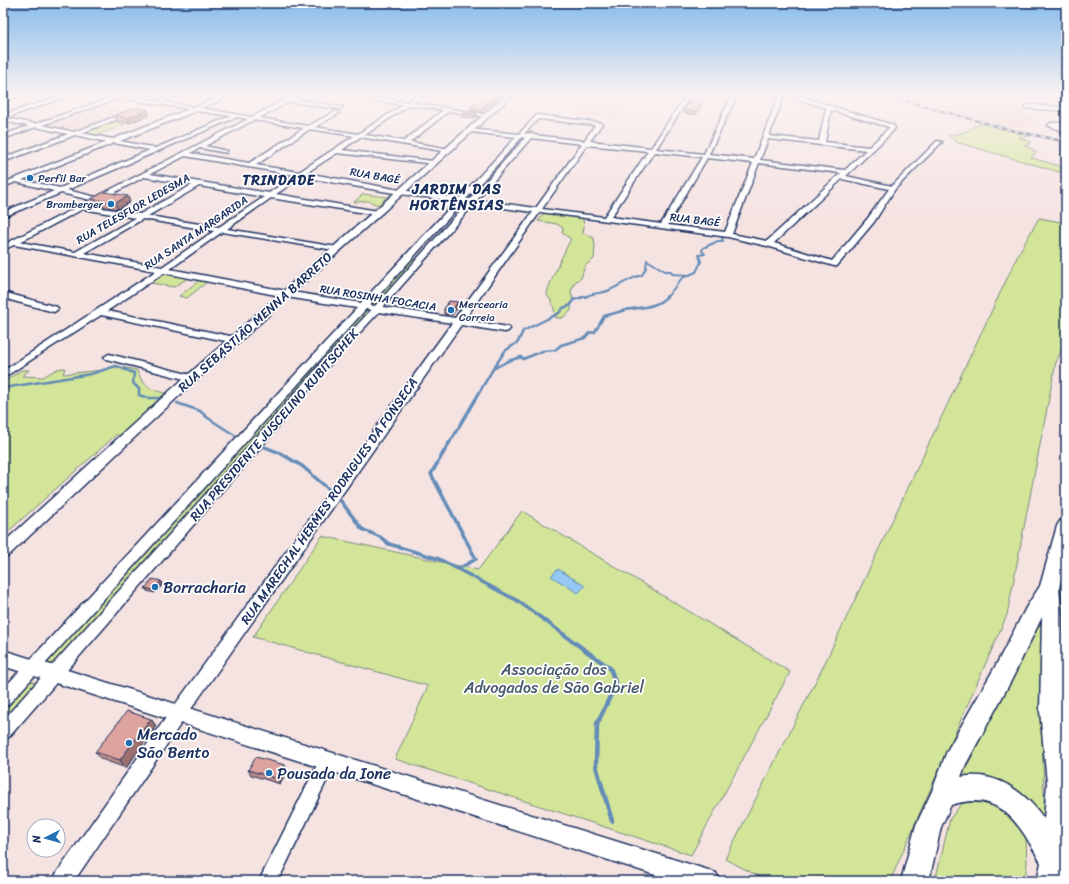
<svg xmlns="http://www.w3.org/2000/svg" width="1069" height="884" font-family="Sriracha,sans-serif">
<rect width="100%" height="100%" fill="#f5e3e2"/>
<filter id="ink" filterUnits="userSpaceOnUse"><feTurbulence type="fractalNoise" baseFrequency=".025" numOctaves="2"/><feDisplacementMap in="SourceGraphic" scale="8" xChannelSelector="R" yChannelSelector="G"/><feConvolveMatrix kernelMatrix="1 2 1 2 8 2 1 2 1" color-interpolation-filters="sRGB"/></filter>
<g filter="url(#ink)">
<g fill="#eed0ce">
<path d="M588 95H628L620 118 578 116Z"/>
<path d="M896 95H1005L1041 124 1030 127H1012Z"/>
<path d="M95 106 126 111 73 131 41 124Z"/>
</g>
<g fill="#d3e599" stroke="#778a7c">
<path d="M111 121 126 124 98 135 83 132Z"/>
<path d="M982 124 1031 136 1019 137 1031 142 1030 144 1024 145 1035 151 1036 153 1031 157 1032 158 1066 168V174L956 142 948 135C954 134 961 134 967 131 973 127 975 125 982 124Z"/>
<path d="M503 157 508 158 472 199 466 198Z"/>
<path d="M363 194 387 197 378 205 368 201 354 202Z"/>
<path d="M544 213H553L559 216 573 215 583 219 584 227 583 233 594 238 595 246 594 259 585 266 581 278 575 282 571 291 573 300 571 305V311L562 318H556C555 313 554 308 552 303 551 300 548 297 547 295 546 289 567 246 571 239L562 233 563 228 557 224 538 221Z"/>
<path d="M1039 218 1066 223V340L1056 362 1007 615 890 881H768L725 859 823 667 1019 253Z"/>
<path d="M410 259 417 260 375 306 368 305Z"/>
<path d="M165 274 188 278 174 287 151 283Z"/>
<path d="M200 280 207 282 187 298 179 296Z"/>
<path d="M363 310 370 311 54 665 43 662Z"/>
<path d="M116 366 137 370C141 384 150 390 165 393L121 436 116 435 3 536V382L22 370H29L22 376 43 377 57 369 65 368 63 374 103 370Z"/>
<path d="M522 511 790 672 691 855 395 759 428 686 253 637 322 536 478 570Z"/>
<path d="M1066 570V718L1060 757V610L1062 586Z"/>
<path d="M1043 606 1041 701 1045 828 961 778 996 709Z"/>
<path d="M26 680 39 684 3 724V705Z"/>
<path d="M984 796 1016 818 1026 839 1027 863 1025 881H935L950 819 961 804Z"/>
</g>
<path fill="#95c8f2" stroke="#648bb7" d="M558 569 585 586 578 593 551 576Z"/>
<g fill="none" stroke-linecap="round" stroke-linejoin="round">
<g stroke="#648bb7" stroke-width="2">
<path d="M585 297C593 292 602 294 610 290 621 285 630 278 642 275L646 268 647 260 665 271H671L672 274 688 275"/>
<path d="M667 297 682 278 696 272 701 262 699 255 705 254 702 251 703 248 718 241H723L722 237"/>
</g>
<g stroke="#648bb7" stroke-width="2.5">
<path d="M493 369 505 351 518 342 523 331 559 313 563 308 571 305 573 300 587 296"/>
<path d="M3 388 91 374 116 366 134 373 133 383 139 389V395L149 398H160"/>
<path d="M177 403 200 411 208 418 239 438"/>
<path d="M449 444 493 369 508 361 521 357 523 359 543 351 555 350 561 345 585 338 589 333 595 332 604 316C611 314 619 312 626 310 640 307 657 308 667 296"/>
</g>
<g stroke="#648bb7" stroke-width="3.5">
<path d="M449 443 431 474 476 559 458 569"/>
<path d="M260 445 280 453 302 466 333 493"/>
<path d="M337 496 362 529 380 537 389 544 439 559 518 601 566 636"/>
</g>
<path stroke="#648bb7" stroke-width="4.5" d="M564 635 610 668 616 684 597 724 596 766 612 821"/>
<g stroke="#1b2f5e" stroke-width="3">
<g id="minor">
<path d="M63 95H71L6 118 35 124 113 97 108 95H122L157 101 171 95H179L164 102 195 107 224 95H232L201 108 252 117 293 95H300L294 99 343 107 340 109 289 102 259 118 308 126 336 111 339 113 338 114 315 127 358 134 403 105 344 95H360L407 102 417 95H423L413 103 490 115 487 117 449 111 410 142 450 149V151L448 152 360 137 342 150 433 161 435 162V164L337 153 306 173 400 190 459 198 516 137 470 132 468 131V129L519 134 537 115 601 123 602 124 590 141 651 148 686 95H691L656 149 704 154 732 95H737L709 154 754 159 779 95H784L769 136 819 141 826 108 786 95H795L893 125 895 128 892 132 846 176 892 186 937 141 942 142 895 189 874 222 837 266H834L767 246 728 237 540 212 464 320 508 327 510 329 508 331 505 332 461 325 184 719 74 881H54L56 874 172 709 452 323 379 312 326 369 256 453 9 737 3 740V720L248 447 320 365 371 310 366 309 8 705 3 707V689L357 308 286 297 164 273 107 311 235 337 240 340 238 342 235 343 101 315 3 378V371L156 271 14 245 3 250V245L91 200 61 193 3 217V212L54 191 16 182 3 187V183L107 142 75 135 3 162V158L68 134 36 127 3 139V135L29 126 3 121V115ZM120 98 189 109 113 139 81 133 132 114V112H128L74 132 42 125ZM409 105 443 110 404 141 365 135ZM831 110 889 127V128L869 147 825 142ZM196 111 231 116 156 148 120 141ZM237 117 248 119 96 197 67 190ZM538 119 595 125 584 141 534 135 531 133 524 134ZM254 120 304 128 249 163 190 153 200 148 227 153V151L205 146ZM310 129 354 136 299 172 256 165ZM522 137 525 138 470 199H466ZM531 138 582 144 536 208 477 200ZM768 139 866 150 845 170 760 160ZM114 143 150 150 60 188 22 180ZM587 145 648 151 604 217 542 209ZM654 152 702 157 661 224 611 217ZM185 156 295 175 269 193 150 174ZM707 158 753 163 725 232 668 225ZM759 163 841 173 767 241 732 234ZM144 177 192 185 140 214 89 206ZM302 177 400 194 456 201 361 303 286 291 170 269 222 232 340 251V247H337L227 229 271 198 378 215 382 213 378 211 276 194ZM842 179 889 189 868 218 832 261 774 243ZM199 186 264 197 219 227 148 216ZM463 202 467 203 375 306 370 305ZM474 204 533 212 455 318 383 307ZM83 209 135 218 75 252 20 242ZM143 219 214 231 162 267 84 253Z"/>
<path d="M1059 95H1065L1066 101Z"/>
<path d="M1027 105 1066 107V111L1025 108V106Z"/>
<path d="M1051 123H1066V127H1062L1066 128V132L1049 126 1048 125Z"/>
<path d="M3 292 57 307 58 309 54 312 3 298Z"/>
<path d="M109 354 195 376 197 378 192 381 106 359 104 357Z"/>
<path d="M328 753 334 755 336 761 278 881H259L322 755Z"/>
</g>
</g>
<g stroke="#1b2f5e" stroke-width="3">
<g id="major">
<path d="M10 95H20L3 102V98Z"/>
<path d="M506 95H513L181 394 8 556 3 558V543L173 388Z"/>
<path d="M3 650 708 870 716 873 719 881H674L3 666Z"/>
</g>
</g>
<g stroke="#1b2f5e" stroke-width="3">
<path id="highway" d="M1066 519V561L1059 588 1062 618V711L1066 740V873L1065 881H1037L1041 863C1020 825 1001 789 951 805L941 827 929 881H901L916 825 932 791 947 751 996 665 1027 606 1040 586 1057 526 1060 521ZM1042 617 1040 711 1047 783 1044 819C1026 792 995 770 961 777L966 764 1012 679Z"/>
</g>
<use href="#minor" fill="#fff" fill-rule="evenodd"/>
<use href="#major" fill="#fff" fill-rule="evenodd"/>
<use href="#highway" fill="#fff" fill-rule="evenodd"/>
<g stroke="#1b2f5e" stroke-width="2.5">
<path id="rail" d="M884 95 1007 129 1062 141"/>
</g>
<use href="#rail" stroke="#fff" stroke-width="1.5" stroke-dasharray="4.5" stroke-linecap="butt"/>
</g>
<g fill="#be8c88" stroke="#1b2f5e">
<path d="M499 98 481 112 471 110 470 107Z"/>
<path d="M701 105 696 115 683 113 684 110Z"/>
<path d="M462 113H476V117L475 118 462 117Z"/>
<path d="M115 115H149L129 123 117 121Z"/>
<path d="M91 199 130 202 118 209 94 205Z"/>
<path d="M458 302V307L452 315 444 314V309Z"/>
<path d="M161 581 163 584 155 593 147 591 145 588Z"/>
<path d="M151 719 156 726 126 768 101 759 95 752Z"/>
<path d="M248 770H287L280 784 251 775Z"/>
</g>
<g fill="#9b726f" stroke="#1b2f5e">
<path d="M499 95V98L481 112V109Z"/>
<path d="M148 110 149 115 129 123 127 118Z"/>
<path d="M476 113V117L475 118V115Z"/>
<path d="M128 196 130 202 118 209 115 203Z"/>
<path d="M458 302V307L452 315V310Z"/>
<path d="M161 581 163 584 155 593 153 590Z"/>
<path d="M151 719 156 726 126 768 120 760Z"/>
<path d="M285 765 287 770 280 784 278 779Z"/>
</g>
<g fill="#dda39e" stroke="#1b2f5e">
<path d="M486 95H499L481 109 470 107Z"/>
<path d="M689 101 702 102 697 112 684 110Z"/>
<path d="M135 108 148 110 127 118 115 115Z"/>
<path d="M465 111 476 113 475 115 462 113Z"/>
<path d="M104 192 128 196 115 203 91 199Z"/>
<path d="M449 301 458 302 452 310 444 309Z"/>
<path d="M153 579 161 581 153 590 145 588Z"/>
<path d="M127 711 151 719 120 760 95 752Z"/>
<path d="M256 757 285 765 278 779 248 770Z"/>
</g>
</g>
<linearGradient id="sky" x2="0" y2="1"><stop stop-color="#87bcec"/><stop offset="0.43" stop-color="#faf2f2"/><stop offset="1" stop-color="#faf2f2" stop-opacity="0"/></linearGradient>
<rect width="1069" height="219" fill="url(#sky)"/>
<g fill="#1f6fb2" stroke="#fff" stroke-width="1.5">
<circle cx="30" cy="178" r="4"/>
<circle cx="111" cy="204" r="4"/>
<circle cx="451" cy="310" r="4"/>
<circle cx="155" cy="587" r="4"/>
<circle cx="129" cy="743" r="4"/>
<circle cx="269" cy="773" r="4"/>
</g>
<g text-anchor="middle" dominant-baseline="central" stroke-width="3.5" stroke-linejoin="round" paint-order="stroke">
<g font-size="11" fill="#1b2f5e" stroke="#fff">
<text transform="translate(375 176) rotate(10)">RUA BAGÉ</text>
<text transform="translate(133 209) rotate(-30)">RUA TELESFLOR LEDESMA</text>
<text transform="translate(695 220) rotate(7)">RUA BAGÉ</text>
<text transform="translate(196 233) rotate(-34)">RUA SANTA MARGARIDA</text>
<text transform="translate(378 298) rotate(9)">RUA ROSINHA FOCACIA</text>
</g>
<g font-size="11" fill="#1b2f5e" stroke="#fff" text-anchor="start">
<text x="38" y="178">Perfil Bar</text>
<text x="103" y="204" text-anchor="end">Bromberger</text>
<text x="459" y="304">Mercearia<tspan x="459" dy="13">Correia</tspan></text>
</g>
<g font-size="13" fill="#1b2f5e" stroke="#fff">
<text transform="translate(255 322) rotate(-42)">RUA SEBASTIÃO MENNA BARRETO</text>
<text transform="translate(274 425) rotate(-49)">RUA PRESIDENTE JUSCELINO KUBITSCHEK</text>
<text transform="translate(329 501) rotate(-55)">RUA MARECHAL HERMES RODRIGUES DA FONSECA</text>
</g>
<g font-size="14" font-weight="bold" letter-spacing="1" fill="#1b2f5e" stroke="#fff">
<text x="279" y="180">TRINDADE</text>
<text x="457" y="189">JARDIM DAS<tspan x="457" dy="16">HORTÊNSIAS</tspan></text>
</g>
<g font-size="16" fill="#1b2f5e" stroke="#fff" text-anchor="start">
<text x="163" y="587">Borracharia</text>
<text x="137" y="734">Mercado<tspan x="137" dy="18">São Bento</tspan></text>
<text x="277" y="773">Pousada da Ione</text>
</g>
<g font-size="16" fill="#495c6d" stroke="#fff">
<text x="554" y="669">Associação dos<tspan x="554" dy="18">Advogados de São Gabriel</tspan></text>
</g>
</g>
<rect width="1069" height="884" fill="none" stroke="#fff" stroke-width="16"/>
<rect x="8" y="8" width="1053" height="868" fill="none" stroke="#1b2f5e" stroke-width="1.5" filter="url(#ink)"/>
<g transform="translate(46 838) rotate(264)"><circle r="19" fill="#ffffff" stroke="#a4acbf"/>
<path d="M0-3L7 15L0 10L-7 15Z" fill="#1f6fb2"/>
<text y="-6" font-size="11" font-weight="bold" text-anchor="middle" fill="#1b2f5e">N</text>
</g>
</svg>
